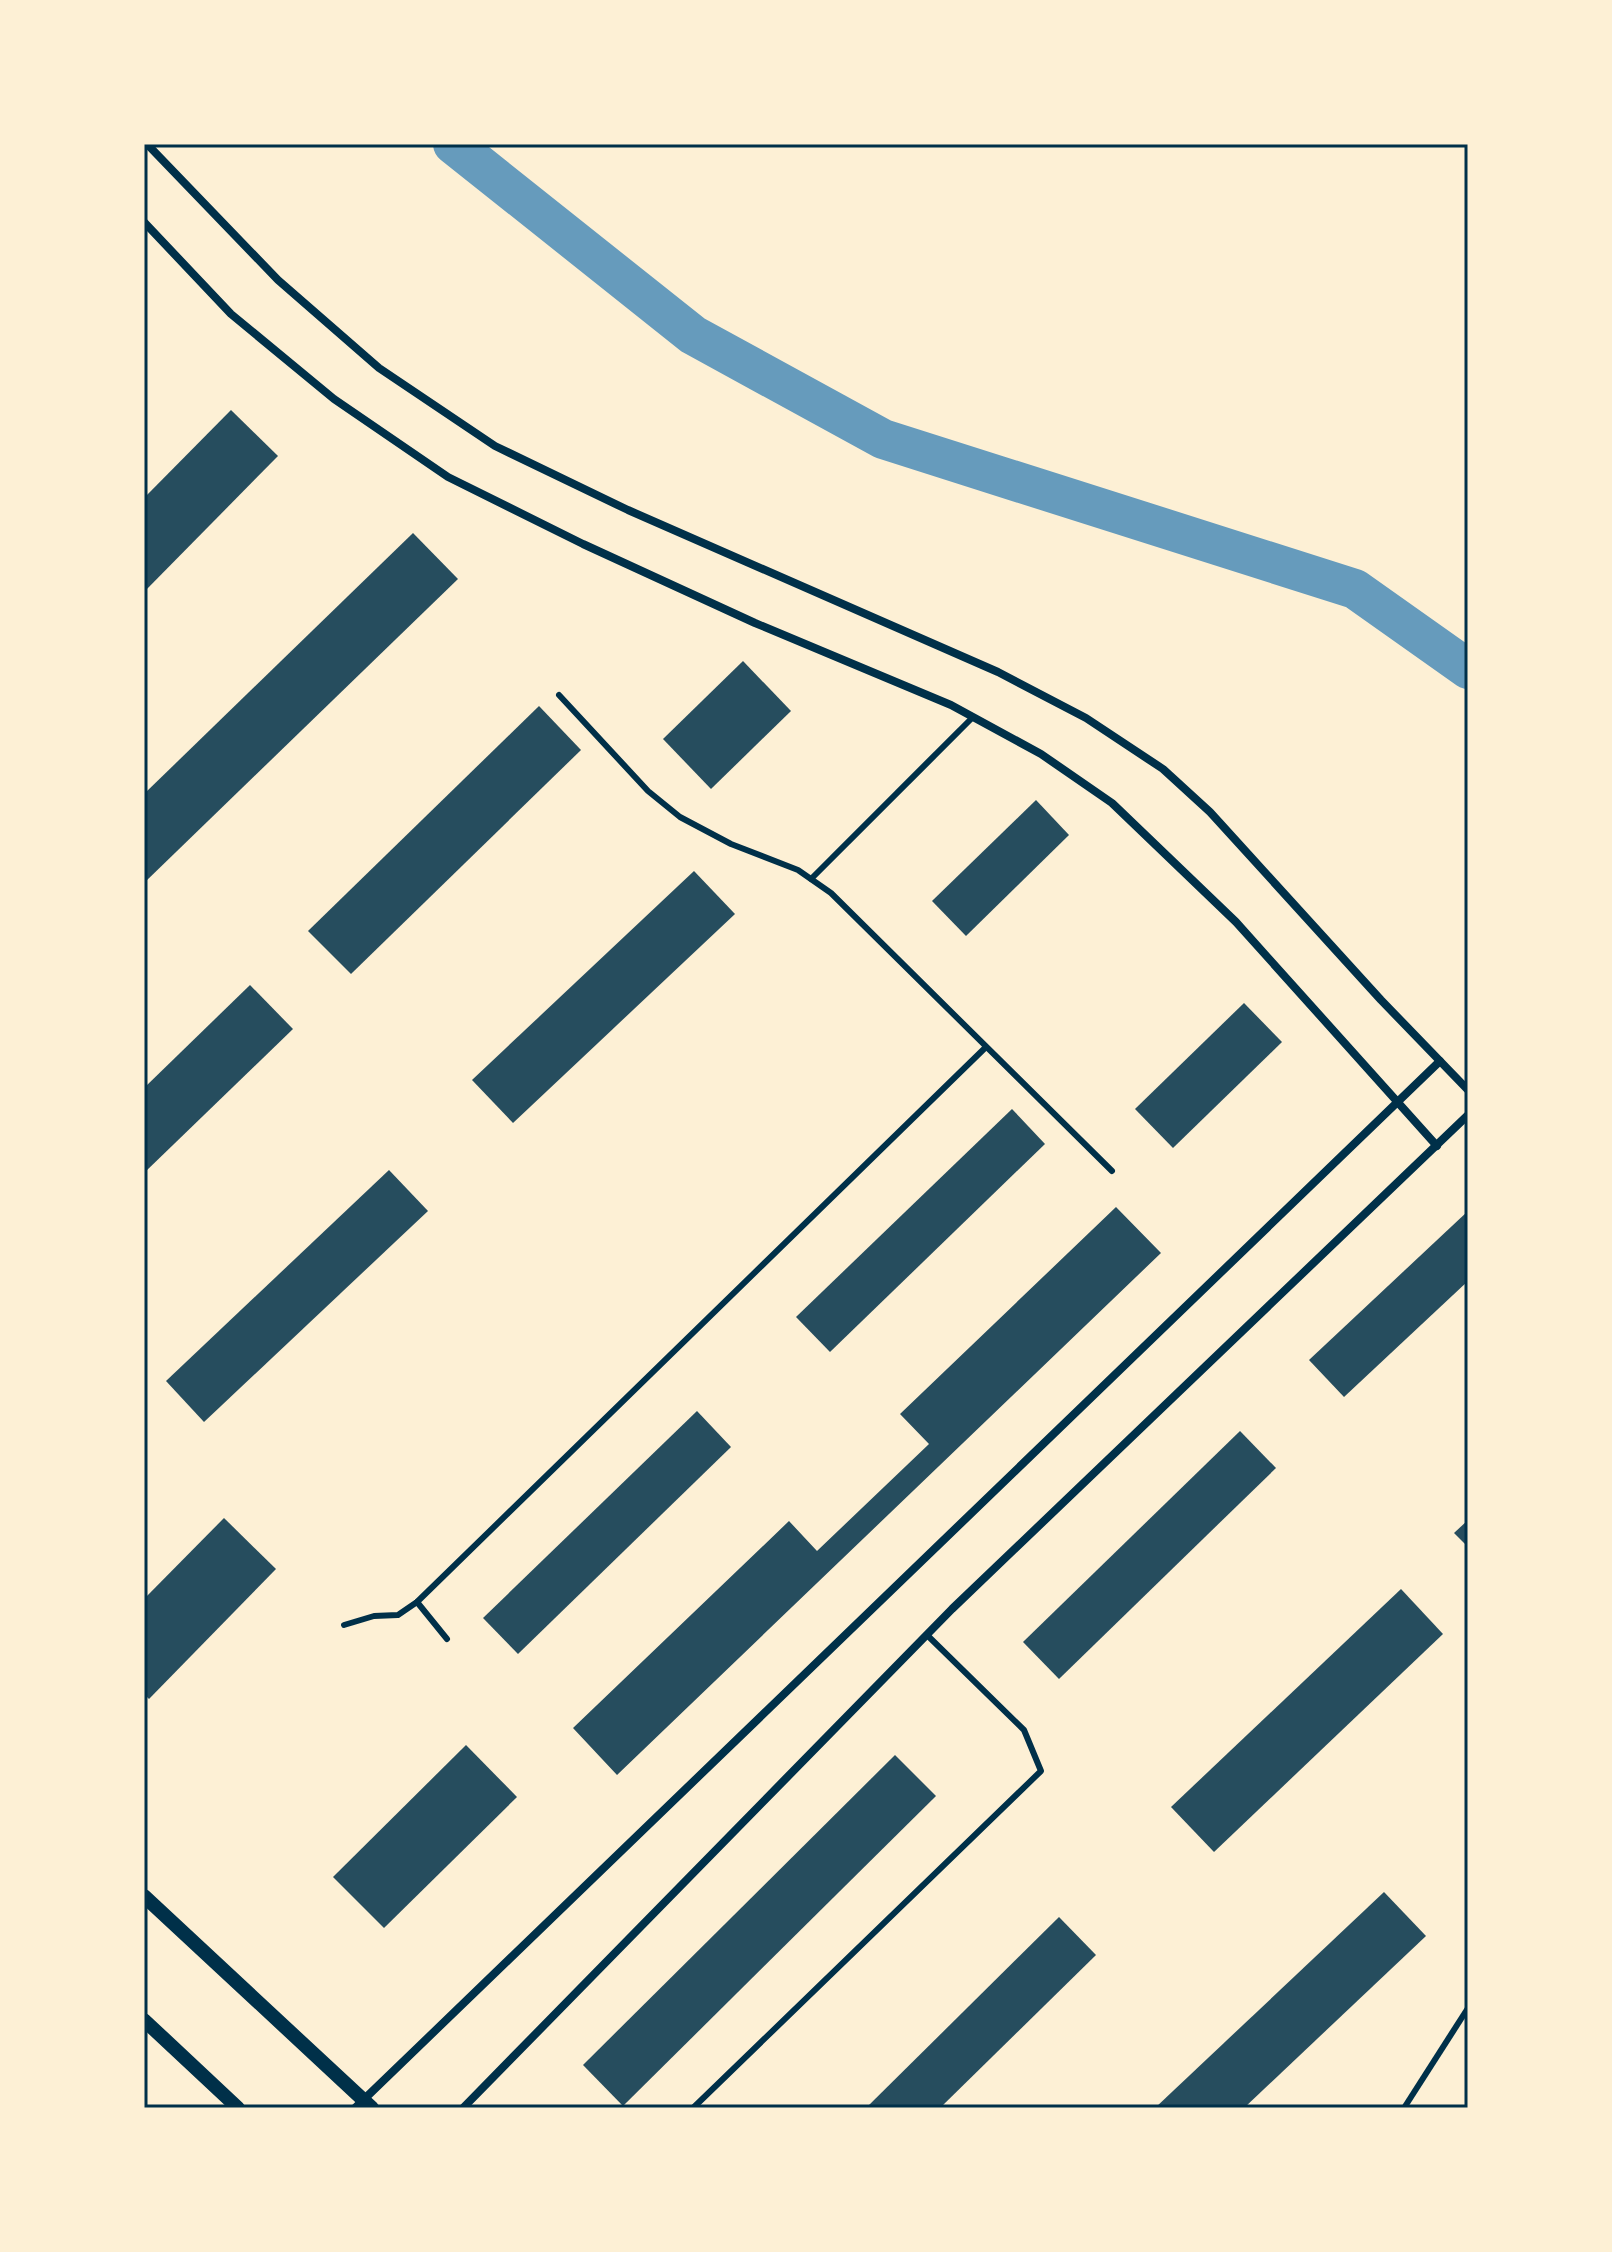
<svg xmlns="http://www.w3.org/2000/svg" width="1612" height="2252" font-family="'Alegreya Sans',sans-serif">
<rect width="100%" height="100%" fill="#fdf0d5"/>
<g fill="none" stroke-linecap="round" stroke-linejoin="round">
<path stroke="#669bbc" stroke-width="40" d="M453 144 693 335 883 439 1355 589 1468 669"/>
</g>
<g fill="#264d5e">
<path d="M231 410 278 456 144 592V498Z"/>
<path d="M413 533 458 579 144 883V794Z"/>
<path d="M743 661 791 711 711 789 663 739Z"/>
<path d="M539 706 581 750 351 974 308 931Z"/>
<path d="M1036 800 1069 835 966 936 932 901Z"/>
<path d="M694 871 735 914 513 1123 472 1080Z"/>
<path d="M250 985 293 1029 144 1173V1088Z"/>
<path d="M1244 1003 1282 1042 1173 1148 1135 1109Z"/>
<path d="M1012 1109 1045 1144 830 1352 796 1317Z"/>
<path d="M389 1170 428 1211 204 1422 166 1381Z"/>
<path d="M1116 1207 1161 1253 617 1775 573 1728 789 1521 817 1551 929 1444 900 1414Z"/>
<path d="M1468 1211V1281L1344 1397 1309 1360Z"/>
<path d="M697 1411 731 1447 518 1654 483 1618Z"/>
<path d="M1240 1431 1276 1468 1059 1679 1023 1642Z"/>
<path d="M224 1518 276 1569 149 1699 144 1694V1599Z"/>
<path d="M1468 1520V1547L1454 1533Z"/>
<path d="M1401 1589 1443 1634 1214 1852 1171 1807Z"/>
<path d="M466 1745 517 1797 384 1928 333 1877Z"/>
<path d="M895 1755 936 1796 623 2106 583 2065Z"/>
<path d="M1384 1892 1426 1936 1244 2108H1155Z"/>
<path d="M1059 1917 1096 1955 940 2108H866Z"/>
</g>
<g fill="none" stroke-linecap="round" stroke-linejoin="round">
<g stroke="#003049" stroke-width="6">
<path d="M559 695 648 791 680 817 731 844 798 870 831 893 1112 1171"/>
<path d="M811 879 973 717"/>
<path d="M417 1602 447 1639"/>
<path d="M344 1625 374 1616 398 1615 417 1602 986 1047"/>
<path d="M693 2108 1041 1771 1024 1730 927 1635"/>
<path d="M1404 2108 1468 2008"/>
</g>
<g stroke="#003049" stroke-width="8">
<path d="M147 144 278 280 379 368 495 446 628 510 998 672 1086 718 1163 769 1210 812 1381 1000 1468 1090"/>
<path d="M144 222 231 314 334 399 448 477 583 544 755 623 951 705 1041 754 1112 803 1236 922 1437 1146"/>
<path d="M355 2108 1440 1061"/>
<path d="M463 2108 952 1609 1468 1115"/>
</g>
<g stroke="#003049" stroke-width="14">
<path d="M144 1896 372 2108"/>
<path d="M144 2020 238 2108"/>
</g>
</g>
<rect width="1612" height="2252" fill="none" stroke="#fdf0d5" stroke-width="292"/>
<rect x="146" y="146" width="1320" height="1960" fill="none" stroke="#003049" stroke-width="3"/>
</svg>
